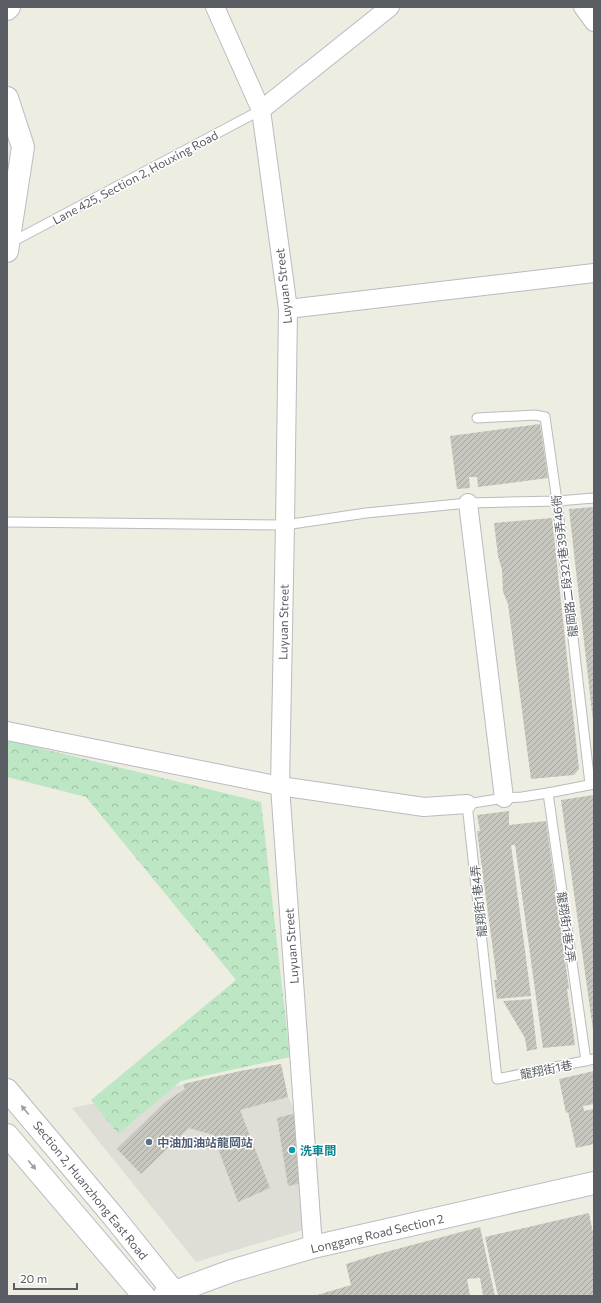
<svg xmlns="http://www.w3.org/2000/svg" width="601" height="1303" font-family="Commissioner,'Noto Sans TC',sans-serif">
<defs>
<pattern id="park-crowns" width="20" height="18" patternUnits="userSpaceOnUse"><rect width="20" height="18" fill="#bde6c4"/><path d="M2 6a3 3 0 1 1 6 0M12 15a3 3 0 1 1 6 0" fill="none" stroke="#9dbea3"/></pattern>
<pattern id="building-hatch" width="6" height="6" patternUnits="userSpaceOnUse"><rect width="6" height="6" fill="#c8c7bf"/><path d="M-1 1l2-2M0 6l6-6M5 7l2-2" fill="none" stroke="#a5a59f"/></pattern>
</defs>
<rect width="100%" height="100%" fill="#edede2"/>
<path fill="#deded6" d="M281 1064 288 1097 296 1113 310 1228 196 1262 72 1108Z"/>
<path fill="url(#park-crowns)" d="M7 740 261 802 290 1057 181 1081 118 1134 91 1100 236 980 86 797 7 777Z"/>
<g fill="url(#building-hatch)">
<path d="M540 424 548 478 478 487 477 477H469L470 488 457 489 450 436Z"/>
<path d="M594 507V721H593L569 509Z"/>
<path d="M552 518 579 769 574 775 531 779 508 604 503 592 502 570 498 556 494 523Z"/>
<path d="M594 795V1030H593L561 800Z"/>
<path d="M509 811V825L546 821 569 989H567L575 1045 543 1048 515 845H511L531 996 497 999 494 980H497L477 831H480L477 815Z"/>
<path d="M531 999 537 1049 527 1051 525 1038 503 1001Z"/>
<path d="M281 1064 288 1097 240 1110 270 1188 238 1202 213 1135 189 1128 141 1174 117 1149 164 1103 185 1089 183 1084 240 1071Z"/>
<path d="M594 1071V1104L583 1106 584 1111 594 1109V1144L576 1148 568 1112 566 1113 559 1079Z"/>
<path d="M296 1113 308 1182 288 1186 277 1118Z"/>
<path d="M589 1213 594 1238V1296H498L485 1237Z"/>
<path d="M480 1227 495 1296H483L480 1278 467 1279 470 1296H314L351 1285 346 1264 382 1253Z"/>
</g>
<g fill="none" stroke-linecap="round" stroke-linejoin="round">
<g stroke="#babbc1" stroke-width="11">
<g id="service">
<path d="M10 243 261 110"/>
<path d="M477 418 535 415 545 417 557 501 590 784"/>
<path d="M7 522 285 525 366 513 468 503 557 501 594 498"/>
<path d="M594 784 548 793 522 797 504 798 467 804 497 1079 594 1059"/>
<path d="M548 793 586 1061"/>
</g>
</g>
<g stroke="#babbc1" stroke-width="20">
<g id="minor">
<path d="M215 7 261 110 288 309 285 525 280 786 313 1247"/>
<path d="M583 7 594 22"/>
<path d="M261 110 390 7"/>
<path d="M288 309 594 273"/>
<path d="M468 503 504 798"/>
<path d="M7 731 280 786 424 807 467 804"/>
</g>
</g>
<g stroke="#babbc1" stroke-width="24">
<g id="tertiary">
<path d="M7 9 9 7"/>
<path d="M7 98 23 147 7 251"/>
<path d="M7 1090 113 1216 174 1292"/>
<path d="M7 1135 144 1296"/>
</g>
</g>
<g stroke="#bcbec6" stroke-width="24">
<path id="secondary" d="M164 1296 231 1271 313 1247 594 1183"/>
</g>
<use href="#service" stroke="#fff" stroke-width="9"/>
<use href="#minor" stroke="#fff" stroke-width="18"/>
<use href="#tertiary" stroke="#fff" stroke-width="22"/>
<use href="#secondary" stroke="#fff" stroke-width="22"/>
</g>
<defs><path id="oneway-solid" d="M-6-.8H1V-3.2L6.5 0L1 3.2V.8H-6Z"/></defs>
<g fill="#9c9ea1">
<use href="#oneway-solid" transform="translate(25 1110) rotate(-130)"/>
<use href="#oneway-solid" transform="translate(32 1165) rotate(50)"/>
</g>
<circle fill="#5c6f8a" stroke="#fff" stroke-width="1.5" cx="149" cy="1142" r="4"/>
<circle fill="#0f9aa8" stroke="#fff" stroke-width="1.5" cx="292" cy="1150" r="4"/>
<g text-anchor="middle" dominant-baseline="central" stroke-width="3" stroke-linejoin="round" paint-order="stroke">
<g font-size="12" fill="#5a5d63" stroke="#fff">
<text transform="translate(135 177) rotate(-28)">Lane 425, Section 2, Houxing Road</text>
<text transform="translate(283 286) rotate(-96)">Luyuan Street</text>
<text transform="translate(564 566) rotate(-97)">龍岡路二段321巷39弄46衖</text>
<text transform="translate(283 622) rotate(-89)">Luyuan Street</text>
<text transform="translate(478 901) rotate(-96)">龍翔街1巷4弄</text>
<text transform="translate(567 927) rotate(82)">龍翔街1巷2弄</text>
<text transform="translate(291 946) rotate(-94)">Luyuan Street</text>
<text transform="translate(546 1069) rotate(-11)">龍翔街1巷</text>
<text transform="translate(91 1190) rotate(51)">Section 2, Huanzhong East Road</text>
<text transform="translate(377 1233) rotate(-13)">Longgang Road Section 2</text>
</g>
<g font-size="12" font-weight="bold" fill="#4e5e75" stroke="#fff" text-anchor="start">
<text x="157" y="1142">中油加油站龍岡站</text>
</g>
<g font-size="12" font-weight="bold" fill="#0d838f" stroke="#fff" text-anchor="start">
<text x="300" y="1150">洗車間</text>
</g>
</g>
<rect width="601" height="1303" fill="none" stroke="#5a5d63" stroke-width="16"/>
<path d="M14 1283v6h63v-6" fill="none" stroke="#5a5d63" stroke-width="2"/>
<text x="20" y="1283" font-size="12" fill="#5a5d63" stroke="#ffffff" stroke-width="3" paint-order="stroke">20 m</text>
</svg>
